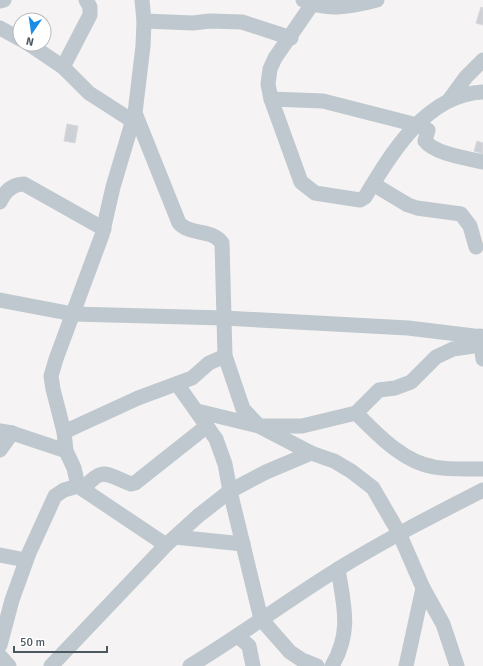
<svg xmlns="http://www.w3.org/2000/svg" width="483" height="666" font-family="Signika,sans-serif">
<rect width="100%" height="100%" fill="#f5f3f3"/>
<g fill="#cdd0d5" stroke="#d7d9de">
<path d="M481 7 483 8V25L476 23Z"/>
<path d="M67 124 78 126 75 143 64 141Z"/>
<path d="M477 141 483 143V154L474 151Z"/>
</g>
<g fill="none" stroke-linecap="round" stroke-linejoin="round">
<g stroke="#bec8ce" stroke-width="15">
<path d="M142 0 144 21 143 46 135 113 113 187 102 235 56 359 51 376 53 389 64 432 66 451 74 468 78 486 166 545"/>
<path d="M303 0C325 12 354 6 377 0"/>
<path d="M315 0 275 58 270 69 268 84 271 99 301 182 315 193 360 200 365 197C391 153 427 94 483 92"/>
<path d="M0 1 4 0"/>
<path d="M144 21 193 23 210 21 242 22 291 38"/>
<path d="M0 28 20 39"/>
<path d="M29 44 63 67 89 93 131 120"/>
<path d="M63 67 90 15V7L86 0"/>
<path d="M271 99 323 101 417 125 428 130 425 141C435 154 467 158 483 162"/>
<path d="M450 99 466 77 483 60"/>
<path d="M135 113 179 223C191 236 211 228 222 243L225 356 243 409 259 426 311 453 334 461 351 471 373 488 399 533 423 588 406 666"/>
<path d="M373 184 408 205 417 208 461 214 470 226 476 247"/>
<path d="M0 202C5 191 12 184 24 184L104 229"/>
<path d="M0 300 73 314 224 318 408 328 483 337"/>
<path d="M480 336 483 359"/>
<path d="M177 384 216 439 225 464 230 491 261 619 290 652 302 660 317 666"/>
<path d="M197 411 259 426H302L356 413 379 390 395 388 411 382 436 357 453 349 480 345"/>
<path d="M356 413C377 434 403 462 434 467 450 470 467 469 483 469"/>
<path d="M0 431 12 433 66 451"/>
<path d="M64 432 138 398 192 378 209 363 225 356"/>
<path d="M0 450 12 433"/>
<path d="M83 489C103 466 105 474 131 484L135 483 207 426"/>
<path d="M175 537 243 544"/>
<path d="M0 555 26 560"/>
<path d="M423 588 443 624 457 666"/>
<path d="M239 637 249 646 253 666"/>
<path d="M0 645 12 600 29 553 55 496 64 490 78 486"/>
<path d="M0 656 9 666"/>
<path d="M51 666 166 545 198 516 230 491 266 472 311 453"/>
<path d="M190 666C241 635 288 600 338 569 385 540 434 515 483 490"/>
<path d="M332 666C352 631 344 607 338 569"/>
</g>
</g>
<g transform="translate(32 32) rotate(193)"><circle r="19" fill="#ffffff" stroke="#b7bcbf"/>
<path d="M0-3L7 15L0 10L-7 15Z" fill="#1c8de5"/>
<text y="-6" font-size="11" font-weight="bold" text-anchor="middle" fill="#4a5860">N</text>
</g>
<path d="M14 646v6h93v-6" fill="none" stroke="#4a5860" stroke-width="2"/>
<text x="20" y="646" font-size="12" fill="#4a5860" stroke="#ffffff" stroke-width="3" paint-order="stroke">50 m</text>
</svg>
